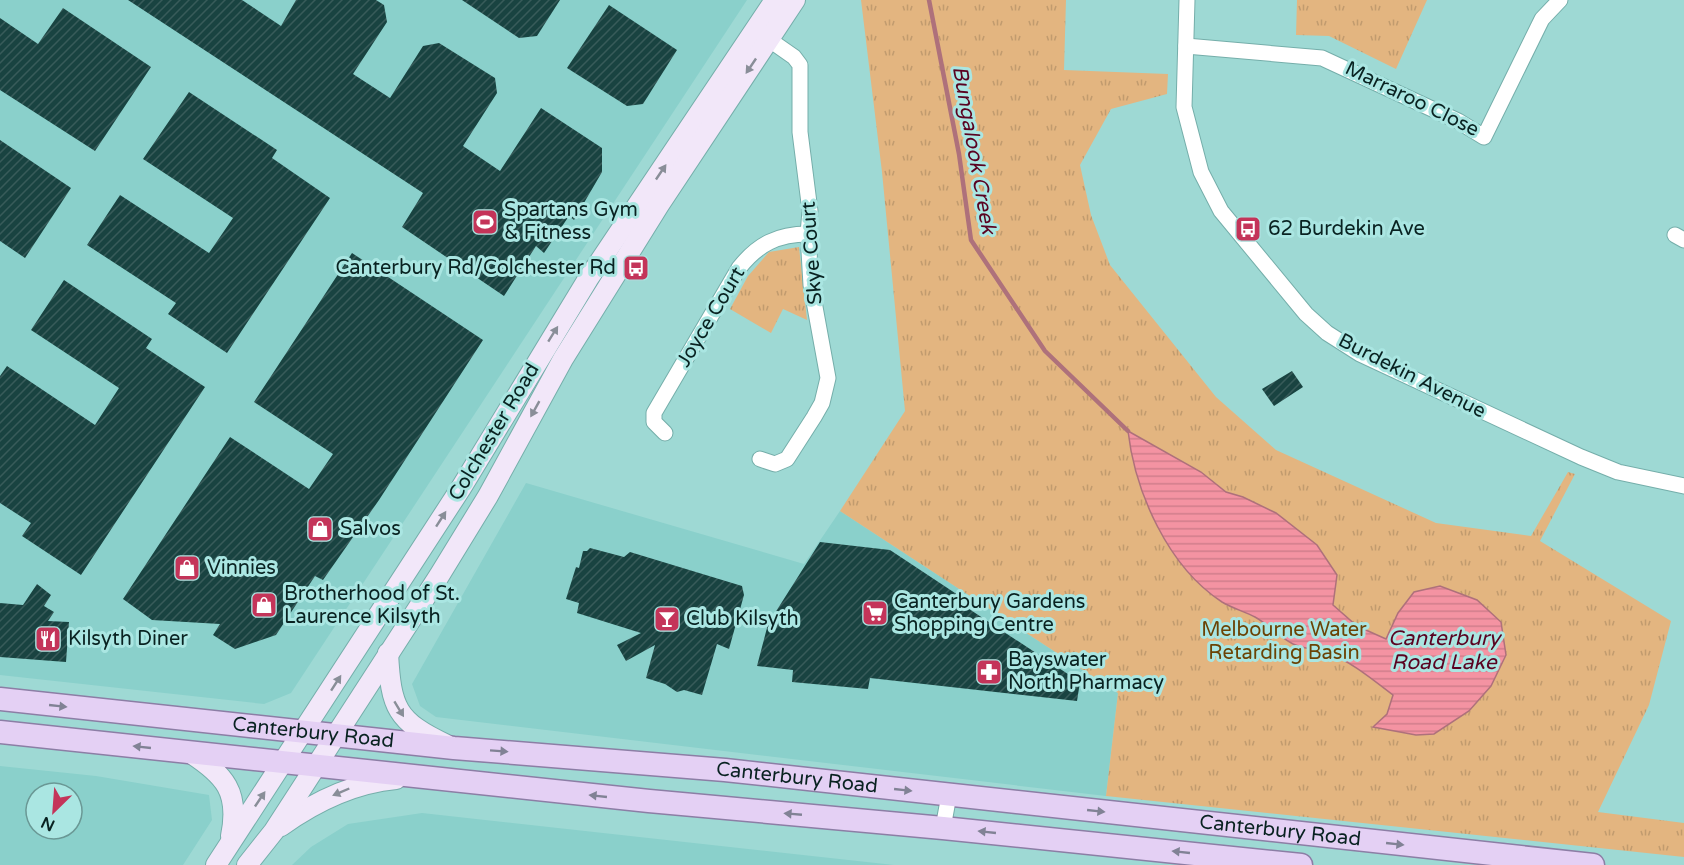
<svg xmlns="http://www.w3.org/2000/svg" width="1684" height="865" font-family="'Varela Round',sans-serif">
<defs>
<pattern id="park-tufts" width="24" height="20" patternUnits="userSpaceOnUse" patternTransform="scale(1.5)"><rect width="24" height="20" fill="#e3b580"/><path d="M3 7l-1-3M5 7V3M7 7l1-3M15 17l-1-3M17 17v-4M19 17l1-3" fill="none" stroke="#c19b6e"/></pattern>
<pattern id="water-rules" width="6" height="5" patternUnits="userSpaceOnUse" patternTransform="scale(1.5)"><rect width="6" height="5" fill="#f493a2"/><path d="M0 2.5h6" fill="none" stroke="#d07e8b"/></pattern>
<pattern id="building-hatch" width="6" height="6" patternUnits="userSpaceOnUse" patternTransform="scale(1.5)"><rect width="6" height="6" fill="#194341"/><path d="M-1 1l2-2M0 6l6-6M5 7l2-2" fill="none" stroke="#385b5a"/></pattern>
</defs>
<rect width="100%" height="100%" fill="#9ed9d4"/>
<g fill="#8ad0cb" fill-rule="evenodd">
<path d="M0 0H747L291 693 264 704 0 675Z"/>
<path d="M526 483 804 564 840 511 1118 693 1106 796 436 717 420 706 412 684Z"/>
<path d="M0 766 96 776 209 795 212 820 183 865H0ZM36 793H72V829H36Z"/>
<path d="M422 813 730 847 894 865H292L311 847 348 824Z"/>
</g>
<g fill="url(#park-tufts)">
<path d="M861 0H1066L1064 70 1168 74 1167 94 1111 109 1080 165 1091 215 1110 265 1216 397 1276 450 1436 523 1531 536 1568 472 1575 474 1540 541 1671 621 1649 705 1598 812 1684 823V857L1106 796 1118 693 840 511 905 411 882 172Z"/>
<path d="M1297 0H1427L1396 69 1329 36 1296 35Z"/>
<path d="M799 247 807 320 783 309 771 333 730 309 748 276 769 252Z"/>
</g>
<path fill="url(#water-rules)" stroke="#ae717b" stroke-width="1.5" d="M1128 431 1201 472 1226 492 1243 497 1276 513 1317 545 1337 575 1333 605 1357 626 1386 639 1398 613 1414 592 1440 586 1477 600 1501 622 1506 655 1491 686 1469 711 1434 734 1416 735 1373 727 1387 714 1393 695C1373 680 1352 662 1328 653 1317 649 1303 649 1293 644 1279 637 1269 625 1255 617 1245 612 1232 608 1222 602 1168 567 1135 492 1128 431Z"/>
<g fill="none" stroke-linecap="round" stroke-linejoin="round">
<path stroke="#ae717b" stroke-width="4.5" d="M929 0 959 154 971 240 1045 351 1128 431"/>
</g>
<g fill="url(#building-hatch)">
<path d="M128 0H242L281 26 296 0H376L384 5 387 22 353 74 390 98 423 46 439 43 495 78 497 93 463 146 500 171 541 108 602 148V172L574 220 569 216 544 253 536 246 504 296 402 227 423 193Z"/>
<path d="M462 0H560L537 36 519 38Z"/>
<path d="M609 5 677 50 643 104 627 106 567 68Z"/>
<path d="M63 8 151 67 95 151 0 90V18L38 44Z"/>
<path d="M189 92 277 150 272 158 330 198 227 353 168 314 176 303 87 245 120 195 209 253 233 218 143 159Z"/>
<path d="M0 140 71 188 25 258 0 241Z"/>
<path d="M352 253 483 340 379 500 323 580 315 576 276 635 235 649 213 635 220 624 152 620 123 599 230 437 309 489 333 454 254 402Z"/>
<path d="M64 280 152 339 146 348 205 387 81 575 22 536 31 523 0 503V376L7 366 95 425 119 388 31 330Z"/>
<path d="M1292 371 1303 387 1274 406 1262 389Z"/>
<path d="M820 542 890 550 958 595 957 601 1080 682 1077 701 870 678 868 689 792 682 793 670 757 666 768 624Z"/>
<path d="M590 548 624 557 630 552 742 586 744 595 729 649 717 644 702 695 684 690 677 692 665 684 646 678 655 645 626 661 617 645 641 633 577 613 579 603 566 599 576 567 579 568 583 551H587Z"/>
<path d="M37 584 51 595 44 606 54 612 48 621 69 622 66 662 0 657V603L23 605Z"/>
</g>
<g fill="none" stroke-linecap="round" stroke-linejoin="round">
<g stroke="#75aeaa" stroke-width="17">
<g id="street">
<path d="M1187 0 1184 107 1201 172 1221 211 1306 314 1327 333 1360 354 1581 457 1618 472 1684 486"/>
<path d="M1186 46 1322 58 1458 121 1484 137 1542 19 1560 0"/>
<path d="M1675 235 1684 240"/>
<path d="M665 433 654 422V413L739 268C758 244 778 234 808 234"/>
<path d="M760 459 775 464 787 459 814 417 822 403 828 378 811 285 808 234 810 211 800 132V65L794 57 761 34"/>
<path d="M943 828 949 795"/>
</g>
</g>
<g stroke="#75aeaa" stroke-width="22">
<g id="secondary">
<path d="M388 653C391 708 396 721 447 745"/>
<path d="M189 752C225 775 240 792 231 836"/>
<path d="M281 826C316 801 353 783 396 779"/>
<path d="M216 865 461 488 588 279 775 0"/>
<path d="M247 865 274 831 439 576 488 496 563 359 659 205 795 0"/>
</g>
</g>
<g stroke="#8c7ea5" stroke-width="25">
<g id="primary">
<path id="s1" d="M0 699 454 748 725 770 1593 865"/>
<path d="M0 732 649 801 943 828 1301 865"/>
</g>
</g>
<use href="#street" stroke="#fff" stroke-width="15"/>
<use href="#secondary" stroke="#f2e7f9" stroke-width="20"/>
<use href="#primary" stroke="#e4d0f4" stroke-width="22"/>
</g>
<defs><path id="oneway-solid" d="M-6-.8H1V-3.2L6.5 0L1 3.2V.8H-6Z" transform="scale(1.5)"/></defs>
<g fill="#898e98">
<use href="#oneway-solid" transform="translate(751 66) rotate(124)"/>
<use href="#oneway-solid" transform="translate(661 172) rotate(-56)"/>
<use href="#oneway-solid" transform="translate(553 334) rotate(-58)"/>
<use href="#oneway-solid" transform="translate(535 409) rotate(119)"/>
<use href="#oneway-solid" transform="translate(441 519) rotate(-57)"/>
<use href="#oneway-solid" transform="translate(336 683) rotate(-57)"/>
<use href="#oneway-solid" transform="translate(399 709) rotate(59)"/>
<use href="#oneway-solid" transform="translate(341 792) rotate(157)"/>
<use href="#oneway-solid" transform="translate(260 799) rotate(-56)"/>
</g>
<g fill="#818295">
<use href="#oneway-solid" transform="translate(58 706) rotate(6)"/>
<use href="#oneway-solid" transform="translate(142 747) rotate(-174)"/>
<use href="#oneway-solid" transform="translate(499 751) rotate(4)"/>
<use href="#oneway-solid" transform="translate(903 790) rotate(6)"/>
<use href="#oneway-solid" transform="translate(598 796) rotate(-174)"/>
<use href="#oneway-solid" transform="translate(1096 811) rotate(6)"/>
<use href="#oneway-solid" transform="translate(793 814) rotate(-175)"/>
<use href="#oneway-solid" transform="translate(987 832) rotate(-174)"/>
<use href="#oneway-solid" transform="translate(1395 844) rotate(6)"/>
<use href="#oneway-solid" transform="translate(1181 852) rotate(-174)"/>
</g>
<defs>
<g id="stadium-square" transform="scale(1.35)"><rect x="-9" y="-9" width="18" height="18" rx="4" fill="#c43459" stroke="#aae6e2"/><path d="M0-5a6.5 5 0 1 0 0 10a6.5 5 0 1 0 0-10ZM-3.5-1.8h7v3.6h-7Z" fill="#fff"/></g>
<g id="bus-square" transform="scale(1.35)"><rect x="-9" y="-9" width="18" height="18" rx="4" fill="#c43459" stroke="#aae6e2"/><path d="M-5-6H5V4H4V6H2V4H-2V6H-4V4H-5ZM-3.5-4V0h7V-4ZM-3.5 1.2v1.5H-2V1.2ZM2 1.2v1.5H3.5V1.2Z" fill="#fff"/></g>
<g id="shop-square" transform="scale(1.35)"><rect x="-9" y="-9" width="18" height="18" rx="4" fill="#c43459" stroke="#aae6e2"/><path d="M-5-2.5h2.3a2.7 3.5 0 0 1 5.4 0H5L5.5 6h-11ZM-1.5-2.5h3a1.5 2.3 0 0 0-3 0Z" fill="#fff"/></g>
<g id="supermarket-square" transform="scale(1.35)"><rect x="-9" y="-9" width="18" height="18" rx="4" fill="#c43459" stroke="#aae6e2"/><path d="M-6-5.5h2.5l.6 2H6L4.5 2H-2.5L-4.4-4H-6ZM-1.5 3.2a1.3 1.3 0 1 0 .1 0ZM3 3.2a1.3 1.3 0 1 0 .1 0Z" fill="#fff"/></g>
<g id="bar-square" transform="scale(1.35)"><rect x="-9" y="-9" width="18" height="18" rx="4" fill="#c43459" stroke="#aae6e2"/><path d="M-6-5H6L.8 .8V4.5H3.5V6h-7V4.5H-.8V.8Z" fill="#fff"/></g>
<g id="restaurant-square" transform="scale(1.35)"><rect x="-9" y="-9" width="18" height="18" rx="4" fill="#c43459" stroke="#aae6e2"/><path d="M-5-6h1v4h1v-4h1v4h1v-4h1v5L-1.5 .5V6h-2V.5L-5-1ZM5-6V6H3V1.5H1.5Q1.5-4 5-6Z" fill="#fff"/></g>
<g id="pharmacy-square" transform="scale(1.35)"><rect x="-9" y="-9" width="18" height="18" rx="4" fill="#c43459" stroke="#aae6e2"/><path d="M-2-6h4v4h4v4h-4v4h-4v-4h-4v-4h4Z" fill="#fff"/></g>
</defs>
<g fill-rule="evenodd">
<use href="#stadium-square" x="485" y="222"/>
<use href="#bus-square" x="1248" y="229"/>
<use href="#bus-square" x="636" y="268"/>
<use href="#shop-square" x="320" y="529"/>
<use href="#shop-square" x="187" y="568"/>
<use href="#shop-square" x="264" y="605"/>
<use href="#supermarket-square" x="875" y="613"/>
<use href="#bar-square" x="667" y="619"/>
<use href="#restaurant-square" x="48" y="639"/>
<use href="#pharmacy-square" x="989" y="672"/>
</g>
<g text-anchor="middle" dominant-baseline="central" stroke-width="6" stroke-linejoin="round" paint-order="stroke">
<g font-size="20" fill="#092221" stroke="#aae6e2">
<text transform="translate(1412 99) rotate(26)">Marraroo Close</text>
<text transform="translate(812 253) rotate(-94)">Skye Court</text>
<text transform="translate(711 317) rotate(-59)">Joyce Court</text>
<text transform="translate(1412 376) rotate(27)">Burdekin Avenue</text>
<text transform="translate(494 432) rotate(-59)">Colchester Road</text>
<text stroke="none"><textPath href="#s1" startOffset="315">Canterbury Road</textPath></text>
<text stroke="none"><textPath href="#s1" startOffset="801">Canterbury Road</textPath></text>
<text stroke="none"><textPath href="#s1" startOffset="1287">Canterbury Road</textPath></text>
</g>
<g font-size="20" fill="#092221" stroke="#aae6e2" text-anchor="start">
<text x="504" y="210">Spartans Gym<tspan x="504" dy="23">&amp; Fitness</tspan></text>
<text x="1268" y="229">62 Burdekin Ave</text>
<text x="616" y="268" text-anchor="end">Canterbury Rd/Colchester Rd</text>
<text x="340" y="529">Salvos</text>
<text x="207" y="568">Vinnies</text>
<text x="284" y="594">Brotherhood of St.<tspan x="284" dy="23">Laurence Kilsyth</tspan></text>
<text x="894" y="602">Canterbury Gardens<tspan x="894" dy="23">Shopping Centre</tspan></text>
<text x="686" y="619">Club Kilsyth</text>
<text x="68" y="639">Kilsyth Diner</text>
<text x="1008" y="660">Bayswater<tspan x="1008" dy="23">North Pharmacy</tspan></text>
</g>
<g font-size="20" fill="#6b4305" stroke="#aae6e2">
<text x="1284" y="630">Melbourne Water<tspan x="1284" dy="23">Retarding Basin</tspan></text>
</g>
<g font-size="21" font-style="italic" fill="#5a0220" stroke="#aae6e2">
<text transform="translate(974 150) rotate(80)">Bungalook Creek</text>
<text x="1444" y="638">Canterbury<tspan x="1444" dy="24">Road Lake</tspan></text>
</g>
</g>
<g transform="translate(54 811) rotate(205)"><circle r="28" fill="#aae6e2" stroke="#6a9895" stroke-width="1.5"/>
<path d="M0-4.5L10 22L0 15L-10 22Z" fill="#c43459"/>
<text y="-9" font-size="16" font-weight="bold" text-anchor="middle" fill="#092221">N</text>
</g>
</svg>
